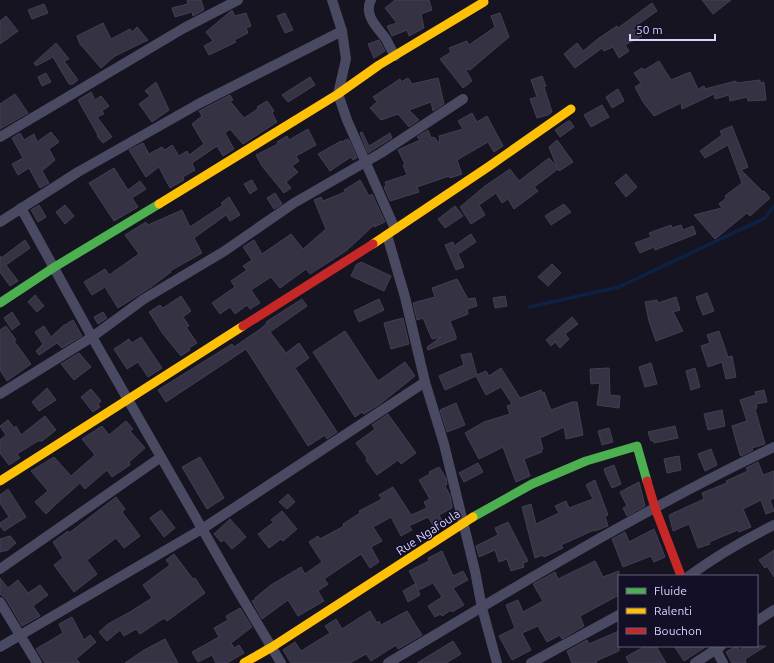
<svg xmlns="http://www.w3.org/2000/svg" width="774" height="663" font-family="Ubuntu,sans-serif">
<rect width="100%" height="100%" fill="#161421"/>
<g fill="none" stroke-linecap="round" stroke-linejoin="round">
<path stroke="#0d2144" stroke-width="3.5" d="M529 307 619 287 765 218 774 206"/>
</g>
<g fill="#343243" stroke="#433f54">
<path d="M187 0H201L204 10 193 16 192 12 175 17 172 8 188 4Z"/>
<path d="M395 0H429L432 10 421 14 424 28 409 36 407 30 392 36 387 26 397 23 385 8Z"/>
<path d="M702 0H731L713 14Z"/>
<path d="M652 3 657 11 633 28 642 36 625 45 629 51 619 58 613 47 604 51 602 48 575 68 564 54 577 43 583 51 599 38 617 26 618 28Z"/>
<path d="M44 4 48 13 32 19 28 10Z"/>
<path d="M232 10 235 16 246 13 251 26 246 28 248 33 234 40 236 42 209 55 204 46 213 41 206 32Z"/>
<path d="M285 13 293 30 285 33 277 16Z"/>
<path d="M500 13 509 37 470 70 468 69 466 70 472 81 463 88 440 59 451 52 449 48 467 41 469 45 495 27 491 16Z"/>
<path d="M6 16 18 31 0 44V21Z"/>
<path d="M103 23 111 39 130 29 132 32 137 27 148 40 115 56 101 68 80 44 77 36Z"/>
<path d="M379 40 385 51 374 58 368 44Z"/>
<path d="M56 43 69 59 64 61 78 80 73 84H69L53 57 36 66 34 63Z"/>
<path d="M659 61 671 80 690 72 698 89 704 86 705 89 736 81V83L760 80V83L764 82 766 100 748 101 747 97 730 101 729 95 715 99 714 94 682 109 681 103 654 116 643 102 635 87 641 83 634 73 642 68 644 70Z"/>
<path d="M46 73 51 82 42 86 38 77Z"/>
<path d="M542 76 546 86 544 87 552 112 548 115 537 118 530 99 537 97 531 80Z"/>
<path d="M310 77 315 85 288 102 282 95Z"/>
<path d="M408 78 412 84 438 78 444 104 433 111 431 102 409 110 419 120 409 127 398 114 381 120 370 108 377 102 373 97 400 79 401 82Z"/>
<path d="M156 82 169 110 152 122 139 104 150 96 145 91Z"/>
<path d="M618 89 624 101 612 108 606 97Z"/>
<path d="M91 92 95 100 101 96 109 106 102 111 104 114 97 117 112 137 103 143 97 136 98 135 78 100Z"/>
<path d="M15 94 28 113 0 129V104Z"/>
<path d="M230 95 233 100 230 101 244 118 258 109 257 107 267 101 274 111 272 113 277 122 243 144 230 129 225 133 234 149 223 156 217 146 192 163 195 170 183 177 184 180 170 188 159 167 146 177 129 150 143 143 149 154 162 147 165 150 172 145 179 156 187 151 189 155 204 144 192 124 202 116 199 111Z"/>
<path d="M602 105 609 117 591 127 584 115Z"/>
<path d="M472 113 477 122 487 116 503 146 494 152 488 142 457 160 462 174 450 178 449 176 417 187 419 192 390 201 384 187 386 186 385 182 407 175 403 165 405 164 398 150 420 140 417 137 428 130 431 138 434 137 440 144 439 136 463 129 458 121Z"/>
<path d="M568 121H570L574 127 560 137 555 130Z"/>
<path d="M732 126 748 167 741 170 763 192 764 191 770 198 750 216 747 213 715 239 694 215 722 208 719 204 726 198 725 196 742 183 728 145 705 158 700 151 722 135 720 131Z"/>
<path d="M308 129 316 145 296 156 299 161 292 166 298 172 286 182 291 188 284 193 262 166 256 155 278 144 277 142 287 136 289 140Z"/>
<path d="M51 132 59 142 49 149 55 160 42 171 49 183 40 188 29 168 18 175 12 164 23 158 12 138 20 133 24 140 34 134 37 142Z"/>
<path d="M362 132 369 146 390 133 392 138 368 153 360 133Z"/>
<path d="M347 139 349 140 357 158 353 160 351 157 330 171 318 154 341 141 342 142Z"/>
<path d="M557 140 573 162 559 171 558 169 534 187 538 191 514 209 508 199 502 203 496 193 479 205 485 215 471 224 460 207 485 186 510 169 519 181 549 158 557 167 549 147Z"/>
<path d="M114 168 128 190 140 181 146 189 132 198 138 207 114 221 89 183Z"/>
<path d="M626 174 637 187 626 197 615 183Z"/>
<path d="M252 180 257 189 250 194 244 184Z"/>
<path d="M360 180 369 196 372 194 385 222 374 227 375 224 346 251 310 274 306 269 280 288 271 277 251 290 260 303 250 309 247 305 235 314 230 307 220 314 212 303 235 287 231 281 247 270 243 266 252 260 243 247 254 240 262 254 291 234 303 249 326 229 314 200 321 197 323 201 345 192 344 190Z"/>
<path d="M275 193 282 204 274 209 267 198Z"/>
<path d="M229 197 240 215 230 221 226 215 194 238 202 253 170 271 171 272 151 287 118 308 105 287 92 295 84 282 105 269 109 275 139 254 125 235 146 222 148 225 182 210 190 227 223 205 221 203Z"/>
<path d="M564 204 571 212 551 225 545 216Z"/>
<path d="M39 205 46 217 38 222 31 210Z"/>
<path d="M65 205 74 216 65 224 56 212Z"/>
<path d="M455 206 463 216 445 228 438 219Z"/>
<path d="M671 225 672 228 681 225 683 230 693 226 696 234 655 250 654 247 640 253 635 243 651 237 649 233Z"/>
<path d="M471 234 476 242 458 254 464 267 456 270 445 245 453 242 454 246Z"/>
<path d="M25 240 30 248 6 265 18 281 10 286 0 272V256L1 258Z"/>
<path d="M361 262 391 276 384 291 351 276 356 265Z"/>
<path d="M552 264 561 273 548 286 538 277Z"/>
<path d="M457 279 468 299 475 298 477 306 467 309 468 314 450 321 456 336V339L428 350 427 347 441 337 432 339 423 318 417 320 413 303 435 297 432 288Z"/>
<path d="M707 293 714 311 703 315 696 297Z"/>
<path d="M35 295 44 306 37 312 28 302Z"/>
<path d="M181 296 191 311 183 317 189 326 186 327 197 343 189 348 190 350 181 356 163 334 149 312 160 305 163 308Z"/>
<path d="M505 296 507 306 495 308 493 298Z"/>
<path d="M676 297 680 310 673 312 683 331 656 341 649 321 645 302 657 300 658 303Z"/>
<path d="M302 299 307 306 270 332 286 353 299 343 309 358 295 368 337 432 327 439 325 435 308 446 246 349 166 402 158 390 232 344 234 347 259 330 267 323 266 322Z"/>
<path d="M379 299 384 310 359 322 354 311Z"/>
<path d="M12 312 20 324 12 330 4 318Z"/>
<path d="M103 312 107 318 98 324 94 317Z"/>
<path d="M572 317 578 324 565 334 569 339 560 348 555 342 551 346 546 340Z"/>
<path d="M403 318 409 344 391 349 384 323Z"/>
<path d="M73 320 82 336 62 348 57 343 39 355 36 351 43 344 35 332 44 326 51 337 63 326Z"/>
<path d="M6 326 16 340 14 341 31 364 7 381 0 370V330Z"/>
<path d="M345 331 378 381 405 362 415 376 380 404 364 414 362 412 355 417 313 352Z"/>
<path d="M719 331 728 357 732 356 736 377 726 379 722 362 708 367 701 346 710 343 707 335Z"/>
<path d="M141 337 162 368 148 377 138 362 127 369 114 349 129 339 132 343Z"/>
<path d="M79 353 91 367 74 380 61 364Z"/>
<path d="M471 353 477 375 486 371 489 376 501 368 520 398 541 390 542 393 544 392 551 410 572 402H577L583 435 566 439 564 427 540 438 543 449 541 450 542 452 524 459 530 476 516 482 503 447 479 459 465 433 484 422 510 414 507 406 512 404 501 387 486 395 476 376 445 390 439 376 464 365 461 355Z"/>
<path d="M651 363 657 384 645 387 639 367Z"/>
<path d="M609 368 610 395 620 396 619 408 597 405 600 383 591 384 590 369Z"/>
<path d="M695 368 700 387 691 390 686 371Z"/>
<path d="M47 388 56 400 39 411 32 402Z"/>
<path d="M91 389 101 401 98 404 100 407 93 412 81 397Z"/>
<path d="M764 390 767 402 756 404 757 408 755 409 765 444 752 448 753 450 741 456 740 455 732 426 747 421 740 400 756 395 755 392Z"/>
<path d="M456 403 465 425 447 432 440 410Z"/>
<path d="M722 410 725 426 708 430 704 414Z"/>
<path d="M388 414 416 453 401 464 398 460 377 475 366 460 367 458 356 443 375 429 372 425Z"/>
<path d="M45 416 56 430 42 441H38L17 454 20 458 9 465 0 453V440L6 435 0 426 8 420 14 428 16 426 21 435Z"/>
<path d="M126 421 133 429 130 431 145 448 129 462 130 465 112 477 107 470 85 489 80 483 54 506 46 514 35 502 48 491 31 471 54 457 71 476 95 455 82 439 102 426 109 435Z"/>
<path d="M675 426 678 438 654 443 653 440 651 441 648 432Z"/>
<path d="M609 428 613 442 602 445 598 431Z"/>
<path d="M711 449 717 465 705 471 698 454Z"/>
<path d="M679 456 681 470 667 473 664 459Z"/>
<path d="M200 457 224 498 207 509 182 467Z"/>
<path d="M758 462 763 475 774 471V498L770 500 774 511 766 514 761 500 743 509 751 527 739 532 738 530 709 542 710 544 698 548 689 524 673 531 669 515 704 499 702 493 727 483 726 481 748 471 746 468Z"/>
<path d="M478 463 483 472 464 482 459 473Z"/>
<path d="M614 465 621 484 612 488 606 475 604 469Z"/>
<path d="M439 467 446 478 447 484 445 486 450 495 452 506V508L439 515 444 525 436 530 428 517 409 526 412 530 401 536 391 517 373 527 382 541 371 547 379 562 370 568 361 554 324 579 328 584 318 591 324 601 298 616 288 600 262 619 252 601 256 599 255 598 271 585 301 567 305 574 322 562 309 542 318 536 320 539 344 526 343 524 360 513 359 511 382 499 379 495 393 487 411 515 427 508 424 502 430 499 419 480 430 474 429 472Z"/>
<path d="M595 480 608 515 605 516 608 526 595 531 594 530 561 545 563 548 544 557 543 555 535 558 522 507 531 504 536 524 559 513 555 506 566 501 569 508 593 499 586 485Z"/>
<path d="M639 482 645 506 627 516 623 508 627 506 620 492Z"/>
<path d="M8 489 26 517 4 531 0 526V523L9 517 0 503V495Z"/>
<path d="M288 494 295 502 287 509 279 502Z"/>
<path d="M116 497 125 509 122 512 140 536 124 548 116 538 87 560 97 574 74 592 54 565 63 558 53 542 68 531 69 533Z"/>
<path d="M161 510 175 528 164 537 150 518Z"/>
<path d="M282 511 297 529 283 541 281 539 269 548 258 534 274 522 271 520Z"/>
<path d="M230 519 246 537 232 549 224 540 221 542 214 534Z"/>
<path d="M508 522 528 561 523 563 524 567 511 571 507 559 499 562 495 550 479 557 476 546 498 535 495 528Z"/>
<path d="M654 529 665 557 654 562 651 556 623 567 612 539 625 532 629 542Z"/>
<path d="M10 536 16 543 8 550 0 552V539Z"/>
<path d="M774 550V577L767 566 765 568 759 560Z"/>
<path d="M442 551 453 576 463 571 468 580 453 588 464 605 452 612 451 610 442 616 440 614 435 617 428 606 442 597 433 583 419 590 409 571 429 561 428 558Z"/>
<path d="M174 554 193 579 195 578 205 593 167 621 164 618 140 634 136 629 124 636 120 630 107 641 99 632 108 624 130 612 152 598 143 585 170 565 166 560Z"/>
<path d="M595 561 603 577 619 571V595L580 616 584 626 562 639 560 635 547 642 538 626 522 633 531 650 512 660 499 636 515 628 506 605 518 600 523 612 543 601 533 584 555 572 558 579Z"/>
<path d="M0 578 8 588 18 580 28 593 40 585 48 595 33 606 40 616 22 626 6 599 0 594Z"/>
<path d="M415 584 420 595 408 602 403 591Z"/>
<path d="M240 608 252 627 231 643 234 648 239 645 244 653 227 663H216L212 655 198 662 192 652 219 637 214 628 228 620 226 616Z"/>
<path d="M370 611 377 623 379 621 381 625 407 611 422 635 398 649 396 645 371 661 366 654 350 663H291L283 650 295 642 301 651 330 633 325 626 336 619 342 629Z"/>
<path d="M72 617 84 640 90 635 96 642 76 659 80 663H45L36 649 63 633 59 624Z"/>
<path d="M619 631V651L596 661 597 663H572L567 651 587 640 589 644Z"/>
<path d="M165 639 178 663H125L144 650Z"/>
<path d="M453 641 461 654 446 663H417Z"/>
<path d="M645 646H656L666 663H629L626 657Z"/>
<path d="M674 646H707L684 661Z"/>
<path d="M737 646 739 650 746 646H766L745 659 746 663H732L726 652Z"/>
</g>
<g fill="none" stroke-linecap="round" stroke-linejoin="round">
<g stroke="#4a4962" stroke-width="10">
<path d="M332 0 342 31 346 59 338 94 347 120 395 229"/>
<path d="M371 0C363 15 378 28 386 39 389 45 392 51 395 56"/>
<path d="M0 137 184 28 238 0"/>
<path d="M21 208 92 337 235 586 281 663"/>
<path d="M0 222 78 172 200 103 342 31"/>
<path d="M387 235 405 297 425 382 444 444 475 571 482 608 497 663"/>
<path d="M0 394 92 337 144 299 223 252 294 203 381 153 463 99"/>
<path d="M0 569 161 457"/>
<path d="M689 576C716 556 744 540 774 525"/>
<path d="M0 602 37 663"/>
<path d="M757 621 774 610"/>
<path d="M714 646 723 663"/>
<path d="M0 647 202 529 425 382"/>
<path d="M388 663C514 588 641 510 774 447"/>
<path d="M531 663 619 615"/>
<path d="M695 663 721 646"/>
</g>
<g stroke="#4caf50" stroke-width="9">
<path d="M0 303 53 268 159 204"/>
<path d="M473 517 532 484 586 461 637 446 647 481"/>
</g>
<g stroke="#ffc107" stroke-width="9">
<path d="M159 204 338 94 379 65 484 2"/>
<path d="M373 244 488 167 571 109"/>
<path d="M0 481 243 326"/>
<path d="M244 663 272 647 473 517"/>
</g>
<g stroke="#c62828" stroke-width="9">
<path d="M243 326 373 244"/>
<path d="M647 481 655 508 681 576"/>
</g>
</g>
<g text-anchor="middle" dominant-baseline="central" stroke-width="3" stroke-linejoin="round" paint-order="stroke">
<g font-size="12" fill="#d9d4ff" stroke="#130f26">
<text transform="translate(428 532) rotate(-33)">Rue Ngafoula</text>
</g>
</g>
<rect x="618" y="575" width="140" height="72" fill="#130f26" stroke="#625e7d"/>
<rect x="626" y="588" width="20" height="6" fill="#4caf50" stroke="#625e7d"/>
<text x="654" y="595" font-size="12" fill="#d9d4ff">Fluide</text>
<rect x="626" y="608" width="20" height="6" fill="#ffc107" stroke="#625e7d"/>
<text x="654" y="615" font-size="12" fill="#d9d4ff">Ralenti</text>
<rect x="626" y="628" width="20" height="6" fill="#c62828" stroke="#625e7d"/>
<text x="654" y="635" font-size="12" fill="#d9d4ff">Bouchon</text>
<path d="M630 34v6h85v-6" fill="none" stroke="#d9d4ff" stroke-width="2"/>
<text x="636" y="34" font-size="12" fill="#d9d4ff" stroke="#130f26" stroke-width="3" paint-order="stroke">50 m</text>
</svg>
